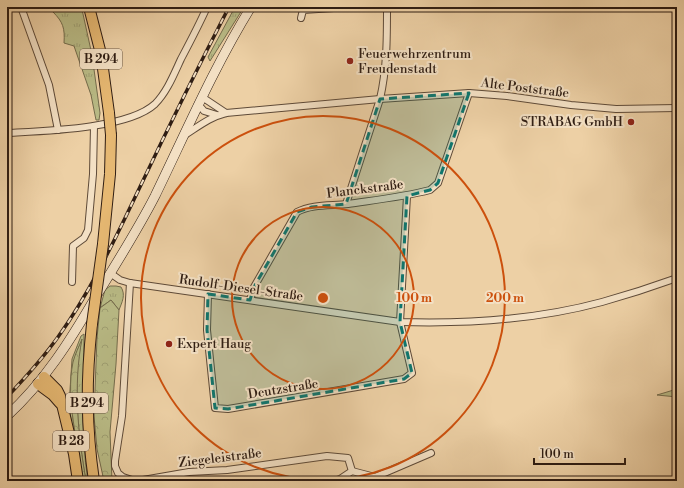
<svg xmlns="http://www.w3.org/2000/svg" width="684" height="488" font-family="'Libre Bodoni',serif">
<defs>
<pattern id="grass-tufts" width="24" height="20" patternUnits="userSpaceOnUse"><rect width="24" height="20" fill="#b9bb86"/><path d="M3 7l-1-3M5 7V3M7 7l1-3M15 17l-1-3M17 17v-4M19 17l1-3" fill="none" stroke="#9fa073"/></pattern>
<pattern id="forest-crowns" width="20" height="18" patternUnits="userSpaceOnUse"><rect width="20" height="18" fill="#b9bb86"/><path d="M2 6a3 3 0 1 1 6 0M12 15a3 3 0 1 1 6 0" fill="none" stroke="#9fa073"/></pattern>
</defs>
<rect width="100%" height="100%" fill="#edd0a5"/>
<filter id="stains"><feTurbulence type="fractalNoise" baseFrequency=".005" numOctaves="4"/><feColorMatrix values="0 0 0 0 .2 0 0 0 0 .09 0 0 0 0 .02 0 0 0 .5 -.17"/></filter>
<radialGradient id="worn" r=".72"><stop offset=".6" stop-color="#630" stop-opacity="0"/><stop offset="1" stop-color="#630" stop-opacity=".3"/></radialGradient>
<g fill="url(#grass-tufts)" stroke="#746c4c">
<path d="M63 7H81L83 14 92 55 100 113 99 120H96L91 95 74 46 64 43C65 28 63 22 53 12Z"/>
<path d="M235 7H244L210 61 208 57Z"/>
<path d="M110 286H116L121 287C126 295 122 302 119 310L111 300 100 308 105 290Z"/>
<path d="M84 334C84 383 80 432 88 481H86C80 448 76 413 77 379 77 367 79 355 81 342 60 384 78 437 82 481L73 435 69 405 72 359 81 336Z"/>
</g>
<g fill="url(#forest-crowns)" stroke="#746c4c">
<path d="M111 300 119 310 116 364 110 432 112 481H104L97 449 94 416 97 338 100 308Z"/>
<path d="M82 339C73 386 78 434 86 481H82C79 443 65 401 73 362 75 354 79 347 82 339Z"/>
<path d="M677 389V397L657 395Z"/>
</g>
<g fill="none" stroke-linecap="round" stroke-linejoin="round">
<g stroke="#5e4a38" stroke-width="8">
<g id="street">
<path d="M21 7 49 85 58 130"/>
<path d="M301 18 303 10 349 7"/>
<path d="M202 97 226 113"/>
<path d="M198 104 204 111 217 115"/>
<path d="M7 133C44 131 128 129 155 104 167 92 174 74 181 59 190 42 199 25 207 7"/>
<path d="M185 135C199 126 210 117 226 113L380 99 469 93 507 96 571 105 616 109 677 108"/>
<path d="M346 204 380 99C387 68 387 39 387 7"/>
<path d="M110 273 120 280 130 283 400 322C467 324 536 320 602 302 627 295 652 287 677 278"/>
<path d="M72 282 73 246 84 238 88 230 93 174 94 126"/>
<path d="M130 283 122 416 115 461V466L118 473 123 477 132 480H143L189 472 227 470 327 456 348 458 352 471"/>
<path d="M208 294 207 330 215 408 228 409 404 379 412 373 400 322 407 196"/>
<path d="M250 300 254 287 297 212C312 204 331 206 348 204 375 200 403 197 430 190L438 183 469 93"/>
<path d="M352 471 375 477 431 453"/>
<path d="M333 481 340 479 352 471"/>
</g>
</g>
<g stroke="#2f1d13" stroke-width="10">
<path id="secondary" d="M7 416C44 382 70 341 95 298 116 264 137 231 155 196 186 132 214 67 251 7"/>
</g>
<g stroke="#2f1d13" stroke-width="12">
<g id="primary">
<path d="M89 7 101 54 109 113"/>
<path d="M103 244 110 174 111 135"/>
<path d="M92 324C86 379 86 426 94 481"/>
<path d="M44 377 57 390 60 396 74 454 78 481"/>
<path d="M38 384 53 395 60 403"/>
</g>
</g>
<use href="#street" stroke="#f3e0c4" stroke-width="6"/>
<use href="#secondary" stroke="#f3e0c4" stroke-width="9"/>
<use href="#primary" stroke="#e6b872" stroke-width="10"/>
<g stroke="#2f1d13" stroke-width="3.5">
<path id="rail" d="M7 397C25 378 43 358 58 337 91 291 115 239 139 189 168 128 198 67 229 7"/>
</g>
<use href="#rail" stroke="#f3e0c4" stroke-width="2" stroke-dasharray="6" stroke-linecap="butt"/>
<g stroke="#2f1d13" stroke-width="12" stroke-linecap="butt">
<g id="primary-bridge">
<path d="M109 113 111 135"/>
<path d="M92 324 103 244"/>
</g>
</g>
<use href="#primary-bridge" stroke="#e6b872" stroke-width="10"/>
</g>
<path fill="#0f766e" fill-opacity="0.2" stroke="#0f766e" stroke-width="3" stroke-dasharray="8 5" stroke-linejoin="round" d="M469 93 438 183 430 190 407 196 400 322 412 373 404 379 228 409 215 408 207 330 208 294 250 300 254 287 297 212 312 207 346 204 380 99Z"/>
<g fill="none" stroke="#cc500d" stroke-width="2">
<circle cx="323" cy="298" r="91"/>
<circle cx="323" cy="298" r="182"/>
</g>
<g fill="#8f2418" stroke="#f3e0c4" stroke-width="1.5">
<circle cx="350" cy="61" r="4"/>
<circle cx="631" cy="122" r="4"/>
<circle cx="169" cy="344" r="4"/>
</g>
<g text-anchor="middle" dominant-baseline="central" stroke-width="4" stroke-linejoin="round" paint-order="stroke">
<g fill="#f3e0c4" stroke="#6a5848" stroke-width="1">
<rect x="80" y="49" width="42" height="20" rx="3"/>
<rect x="66" y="393" width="42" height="20" rx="3"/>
<rect x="53" y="431" width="36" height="20" rx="3"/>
</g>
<g font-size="12" font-weight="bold" fill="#2f1d13">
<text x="101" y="59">B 294</text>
<text x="87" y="403">B 294</text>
<text x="71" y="441">B 28</text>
</g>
<g font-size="13" fill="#2f1d13" stroke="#f3e0c4" text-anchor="start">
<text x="358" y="54">Feuerwehrzentrum<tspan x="358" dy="15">Freudenstadt</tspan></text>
<text x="623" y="122" text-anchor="end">STRABAG GmbH</text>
<text x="177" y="344">Expert Haug</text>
</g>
<g font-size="13" fill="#2f1d13" stroke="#f3e0c4">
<text transform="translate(525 88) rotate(7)">Alte Poststraße</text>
<text transform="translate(365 189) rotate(-7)">Planckstraße</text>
<text transform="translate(241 288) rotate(8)">Rudolf-Diesel-Straße</text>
<text transform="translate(283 389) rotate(-9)">Deutzstraße</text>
<text transform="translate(220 458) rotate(-7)">Ziegeleistraße</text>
</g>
</g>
<circle cx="323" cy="298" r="6" fill="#cc500d" stroke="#f3e0c4" stroke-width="2"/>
<g font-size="12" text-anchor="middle" font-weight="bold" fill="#cc500d" stroke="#f3e0c4" stroke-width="4" stroke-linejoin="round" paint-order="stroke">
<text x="414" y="302">100 m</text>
<text x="505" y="302">200 m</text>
</g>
<rect width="684" height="488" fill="none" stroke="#edd0a5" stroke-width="24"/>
<rect x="8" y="8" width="668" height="472" fill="none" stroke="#2f1d13" stroke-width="2"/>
<rect x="12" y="12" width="660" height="464" fill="none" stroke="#2f1d13"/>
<path d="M534 458v6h91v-6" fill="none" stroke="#2f1d13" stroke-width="2"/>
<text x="540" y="458" font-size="12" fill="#2f1d13" stroke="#f3e0c4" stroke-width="3" paint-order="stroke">100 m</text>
<rect width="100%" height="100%" filter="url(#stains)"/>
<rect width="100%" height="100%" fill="url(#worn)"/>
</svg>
